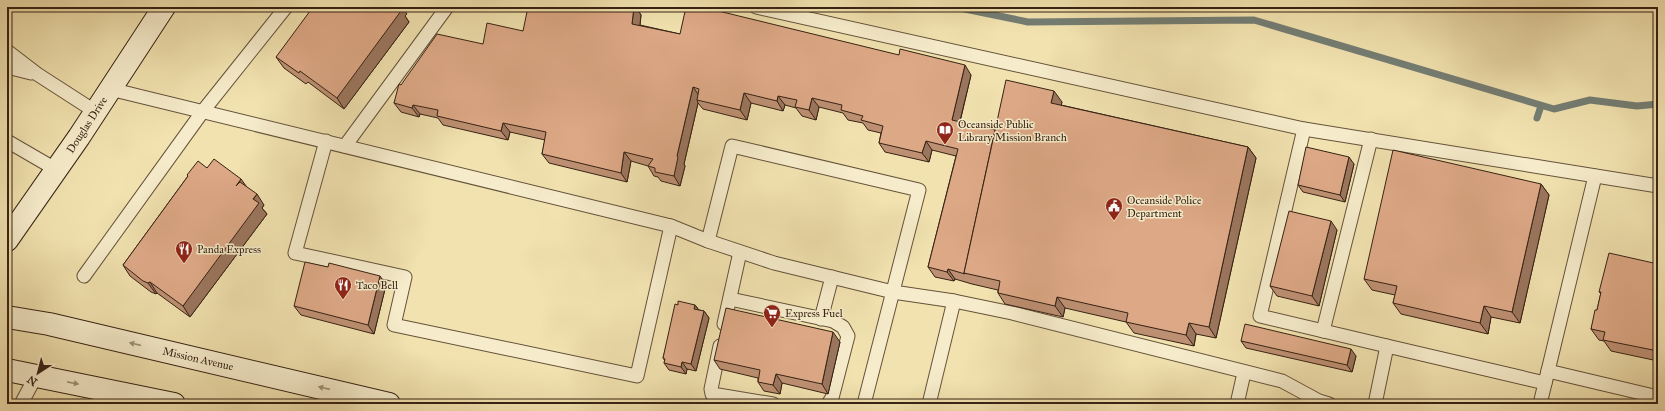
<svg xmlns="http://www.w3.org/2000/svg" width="1665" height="411" font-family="'IM FELL Great Primer',serif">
<rect width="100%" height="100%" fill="#f1e2af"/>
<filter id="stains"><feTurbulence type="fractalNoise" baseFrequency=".005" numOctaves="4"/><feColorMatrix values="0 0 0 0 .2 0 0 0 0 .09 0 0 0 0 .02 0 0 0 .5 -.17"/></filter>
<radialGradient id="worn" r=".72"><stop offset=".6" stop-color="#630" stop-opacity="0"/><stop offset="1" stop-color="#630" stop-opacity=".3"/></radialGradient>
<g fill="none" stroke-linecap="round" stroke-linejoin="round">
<g stroke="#747e74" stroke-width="7">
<path d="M955 7 1028 22 1254 20 1554 109 1590 100 1637 106 1658 104"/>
<path d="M1537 118 1541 106"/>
</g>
<g stroke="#65523a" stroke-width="15">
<g id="lane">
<path d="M756 7 1304 129 1658 186"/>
<path d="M7 51 37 74 96 112"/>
<path d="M7 67 31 73"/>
<path d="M110 89 671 226 708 241 774 263 893 292 954 301 1012 313 1282 381 1319 401 1329 404"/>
<path d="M1304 129 1260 316 1387 346"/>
<path d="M7 141 57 170"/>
<path d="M326 141 295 253 405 277 394 325 637 376 671 226"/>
<path d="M345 146 447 7"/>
<path d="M708 241 732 146 919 190 864 404"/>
<path d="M84 276 203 111 286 7"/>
<path d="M730 299 833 321 843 327 848 336 832 398 828 404"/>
<path d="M821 319 832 277"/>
<path d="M724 324 740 252"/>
<path d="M1323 331 1371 139"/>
<path d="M720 346 711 389 712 394 773 404"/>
<path d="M1548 371 1658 397"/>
<path d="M21 404 36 376"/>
<path d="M929 404 954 301"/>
<path d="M1237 404 1244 373"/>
<path d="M1375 404 1387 346 1545 383"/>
<path d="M1540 404 1595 176"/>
</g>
</g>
<g stroke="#362213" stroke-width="24">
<g id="secondary">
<path d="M7 240 79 137 164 7"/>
<path d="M7 317 49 324 389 404"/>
<path d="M7 370 174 404"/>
</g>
</g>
<use href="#lane" stroke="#f6eccb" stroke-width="13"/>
<use href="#secondary" stroke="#f6eccb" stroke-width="22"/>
</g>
<g fill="#be9073" stroke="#362213">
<path d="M634 7H636L641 15 640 25 680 34 971 75 960 122 995 130 1062 102 1061 105 1248 147 1256 158 1216 338 1196 334 1194 346 1134 333 1126 322 1065 308 1063 317 1005 304 998 293V290L972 284 955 279 954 281 935 277 928 267 956 156 932 150 929 162 885 152 879 143 881 133 868 130 863 123 848 120 843 113 819 107 816 120 802 116 796 108 785 105 783 111 751 103 747 120 703 109 698 103 684 164 685 166 680 186 661 181 658 177 654 176 648 166 631 161 627 182 549 163 542 154 545 140 510 132 508 140 443 125 438 118 420 114 419 117 401 112 394 103 401 85 483 44 523 31Z"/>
<path d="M407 14 405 16 409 22 344 109 308 82 306 84 284 68 276 57Z"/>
<path d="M1354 164 1345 202 1303 192 1298 185Z"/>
<path d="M207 168 264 205 262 208 267 214 190 317 157 293 156 294 151 292 130 276 123 265 188 176 187 175Z"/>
<path d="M1541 184 1549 195 1520 323 1491 317 1488 334 1401 314 1393 303 1395 295 1372 290 1364 279Z"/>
<path d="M1337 230 1319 306 1277 296 1270 286Z"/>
<path d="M1658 264V361L1611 351 1604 341 1599 340 1591 329 1597 310 1601 293 1599 292Z"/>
<path d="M328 267 386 285 374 334 301 315 294 306Z"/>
<path d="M678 305H695L699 310 704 311 709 318 696 371 687 369 686 374 669 370 664 363 665 361 663 358Z"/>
<path d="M1241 341 1356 356 1352 372 1246 348Z"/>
<path d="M840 342 828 394 782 383 780 394 764 391 758 382V378L720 369 714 360Z"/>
</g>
<g fill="#9b765e" stroke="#362213">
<path d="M396 7H402L407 14 405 16 409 22 344 109 337 98Z"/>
<path d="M634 7H636L641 15 639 33 632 24Z"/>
<path d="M965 65 971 75 958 129 952 120Z"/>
<path d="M693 87 700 97 697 100 698 103 684 164 685 166 680 186 674 176 677 156Z"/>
<path d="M1054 91 1062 102 1059 114 1051 103Z"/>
<path d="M744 93 751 103 747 120 740 110Z"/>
<path d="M778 96 785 105 783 111 777 101Z"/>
<path d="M812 98 819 107 816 120 809 110Z"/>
<path d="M413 105 420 114 419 117 412 108Z"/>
<path d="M503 123 510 132 508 140 501 131Z"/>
<path d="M926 141 932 150 929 162 922 153Z"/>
<path d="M1248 147 1256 158 1216 338 1209 327Z"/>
<path d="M624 152 631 161 627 182 621 173Z"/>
<path d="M1349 157 1354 164 1345 202 1340 195Z"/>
<path d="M241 179 249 190 236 186Z"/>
<path d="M1541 184 1549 195 1520 323 1512 312Z"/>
<path d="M257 194 264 205 262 208 267 214 190 317 183 306Z"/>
<path d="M1331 221 1337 230 1319 306 1312 296Z"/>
<path d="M948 269 955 279 954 281 947 272Z"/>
<path d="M380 276 386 285 374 334 368 325Z"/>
<path d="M150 282 157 293 156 294 148 283Z"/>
<path d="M1057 297 1065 308 1063 317 1055 306Z"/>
<path d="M695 305 700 312 694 309Z"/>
<path d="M1484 306 1491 317 1488 334 1480 323Z"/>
<path d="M704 311 709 318 696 371 691 364Z"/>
<path d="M1189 323 1196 334 1194 346 1186 335Z"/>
<path d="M833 332 840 342 828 394 822 384Z"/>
<path d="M1351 349 1356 356 1352 372 1347 365Z"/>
<path d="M682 362 687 369 686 374 681 367Z"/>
<path d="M776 374 782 383 780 394 773 385Z"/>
</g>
<g fill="#dda886" stroke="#362213">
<path d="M313 7H396L401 11 337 98 300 71 299 73 276 57Z"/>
<path d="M528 7H588L600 10 601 7H634L632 24 680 34 686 7H702L899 55 900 49 965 65 952 120 995 130 964 273 965 274 948 269 947 272 928 267 958 149 926 141 922 153 879 143 883 126 861 120 863 116 841 110 842 105 812 98 809 110 795 107 797 100 778 96 777 101 744 93 740 110 697 100 699 89 693 87 677 156 678 157 674 176 655 172V168L648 166 653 159 624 152 621 173 542 154 546 132 503 123 501 131 437 116 438 110 413 105 412 108 394 103 399 84 401 85 437 34 483 44 487 23 523 31Z"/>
<path d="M1006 80 1054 91 1051 103 1248 147 1209 327 1189 323 1186 335 1126 322 1128 313 1057 297 1055 306 998 293 1000 281 964 273Z"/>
<path d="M1306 147 1349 157 1340 195 1298 185Z"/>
<path d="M1393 150 1541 184 1512 312 1484 306 1480 323 1393 303 1397 286 1364 279Z"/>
<path d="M214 159 241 179 236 186 240 182 257 194 253 199 259 203 183 306 150 282 148 283 143 281 123 265 188 176 187 175 198 161 207 168Z"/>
<path d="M1289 211 1331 221 1312 296 1270 286Z"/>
<path d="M1609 253 1658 264V351L1603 340 1605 332 1591 329 1595 310H1597L1601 292H1599Z"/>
<path d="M305 262 328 267 329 263 380 276 368 325 294 306Z"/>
<path d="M678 301 695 305 694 309 704 311 691 364 682 362 681 367 664 363 665 359 663 358 675 304 678 305Z"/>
<path d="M726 308 833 332 822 384 776 374 773 385 758 382 760 370 714 360Z"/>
<path d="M1245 324 1351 349 1347 365 1241 341Z"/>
</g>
<defs><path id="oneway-solid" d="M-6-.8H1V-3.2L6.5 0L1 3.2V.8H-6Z"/></defs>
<g fill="#a09178">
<use href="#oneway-solid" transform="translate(135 344) rotate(-167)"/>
<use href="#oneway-solid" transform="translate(73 383) rotate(11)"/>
<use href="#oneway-solid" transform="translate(324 388) rotate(-167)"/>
</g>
<defs>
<g id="library-pin" transform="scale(0.9)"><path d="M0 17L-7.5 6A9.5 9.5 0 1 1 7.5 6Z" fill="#8f2418" stroke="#f6eccb"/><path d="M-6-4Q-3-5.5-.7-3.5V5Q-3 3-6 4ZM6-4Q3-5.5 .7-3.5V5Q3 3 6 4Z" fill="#fff"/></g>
<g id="civic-pin" transform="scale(0.9)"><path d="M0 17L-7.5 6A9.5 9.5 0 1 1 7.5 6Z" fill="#8f2418" stroke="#f6eccb"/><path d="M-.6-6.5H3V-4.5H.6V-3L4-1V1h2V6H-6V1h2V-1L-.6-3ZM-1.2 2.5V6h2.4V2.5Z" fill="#fff"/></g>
<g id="restaurant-pin" transform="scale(0.9)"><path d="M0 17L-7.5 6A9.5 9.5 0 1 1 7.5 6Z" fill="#8f2418" stroke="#f6eccb"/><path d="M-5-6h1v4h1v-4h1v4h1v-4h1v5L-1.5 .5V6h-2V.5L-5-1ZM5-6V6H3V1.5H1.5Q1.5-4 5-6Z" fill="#fff"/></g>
<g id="supermarket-pin" transform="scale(0.9)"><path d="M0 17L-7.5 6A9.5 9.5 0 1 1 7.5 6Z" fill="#8f2418" stroke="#f6eccb"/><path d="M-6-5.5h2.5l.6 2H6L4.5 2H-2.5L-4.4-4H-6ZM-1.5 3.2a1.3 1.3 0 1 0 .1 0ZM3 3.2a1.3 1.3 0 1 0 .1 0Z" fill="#fff"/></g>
</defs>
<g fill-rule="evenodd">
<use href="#library-pin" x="945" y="130"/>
<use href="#civic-pin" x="1114" y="206"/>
<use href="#restaurant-pin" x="184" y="249"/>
<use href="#restaurant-pin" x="343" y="285"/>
<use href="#supermarket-pin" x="772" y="313"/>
</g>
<g text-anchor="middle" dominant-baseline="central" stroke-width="3" stroke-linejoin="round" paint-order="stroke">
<g font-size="11" fill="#362213" stroke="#f6eccb" text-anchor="start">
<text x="958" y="124">Oceanside Public<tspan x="958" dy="13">Library Mission Branch</tspan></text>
<text x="1127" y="200">Oceanside Police<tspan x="1127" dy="13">Department</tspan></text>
<text x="197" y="249">Panda Express</text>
<text x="356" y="285">Taco Bell</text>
<text x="785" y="313">Express Fuel</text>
</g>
<g font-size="11" fill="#362213" stroke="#f6eccb">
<text transform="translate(87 125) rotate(-57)">Douglas Drive</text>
<text transform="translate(198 359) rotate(13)">Mission Avenue</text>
</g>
</g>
<rect width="1665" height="411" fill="none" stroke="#f1e2af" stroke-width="24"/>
<rect x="8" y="8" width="1649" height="395" fill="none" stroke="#362213" stroke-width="2"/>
<rect x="12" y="12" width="1641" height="387" fill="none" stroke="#362213"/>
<g transform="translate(38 373) rotate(216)" stroke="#f6eccb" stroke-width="3" paint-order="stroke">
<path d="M0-3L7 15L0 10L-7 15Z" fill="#362213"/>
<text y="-6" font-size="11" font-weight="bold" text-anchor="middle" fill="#362213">N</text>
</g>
<rect width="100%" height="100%" filter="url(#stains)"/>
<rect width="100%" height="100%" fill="url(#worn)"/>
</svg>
